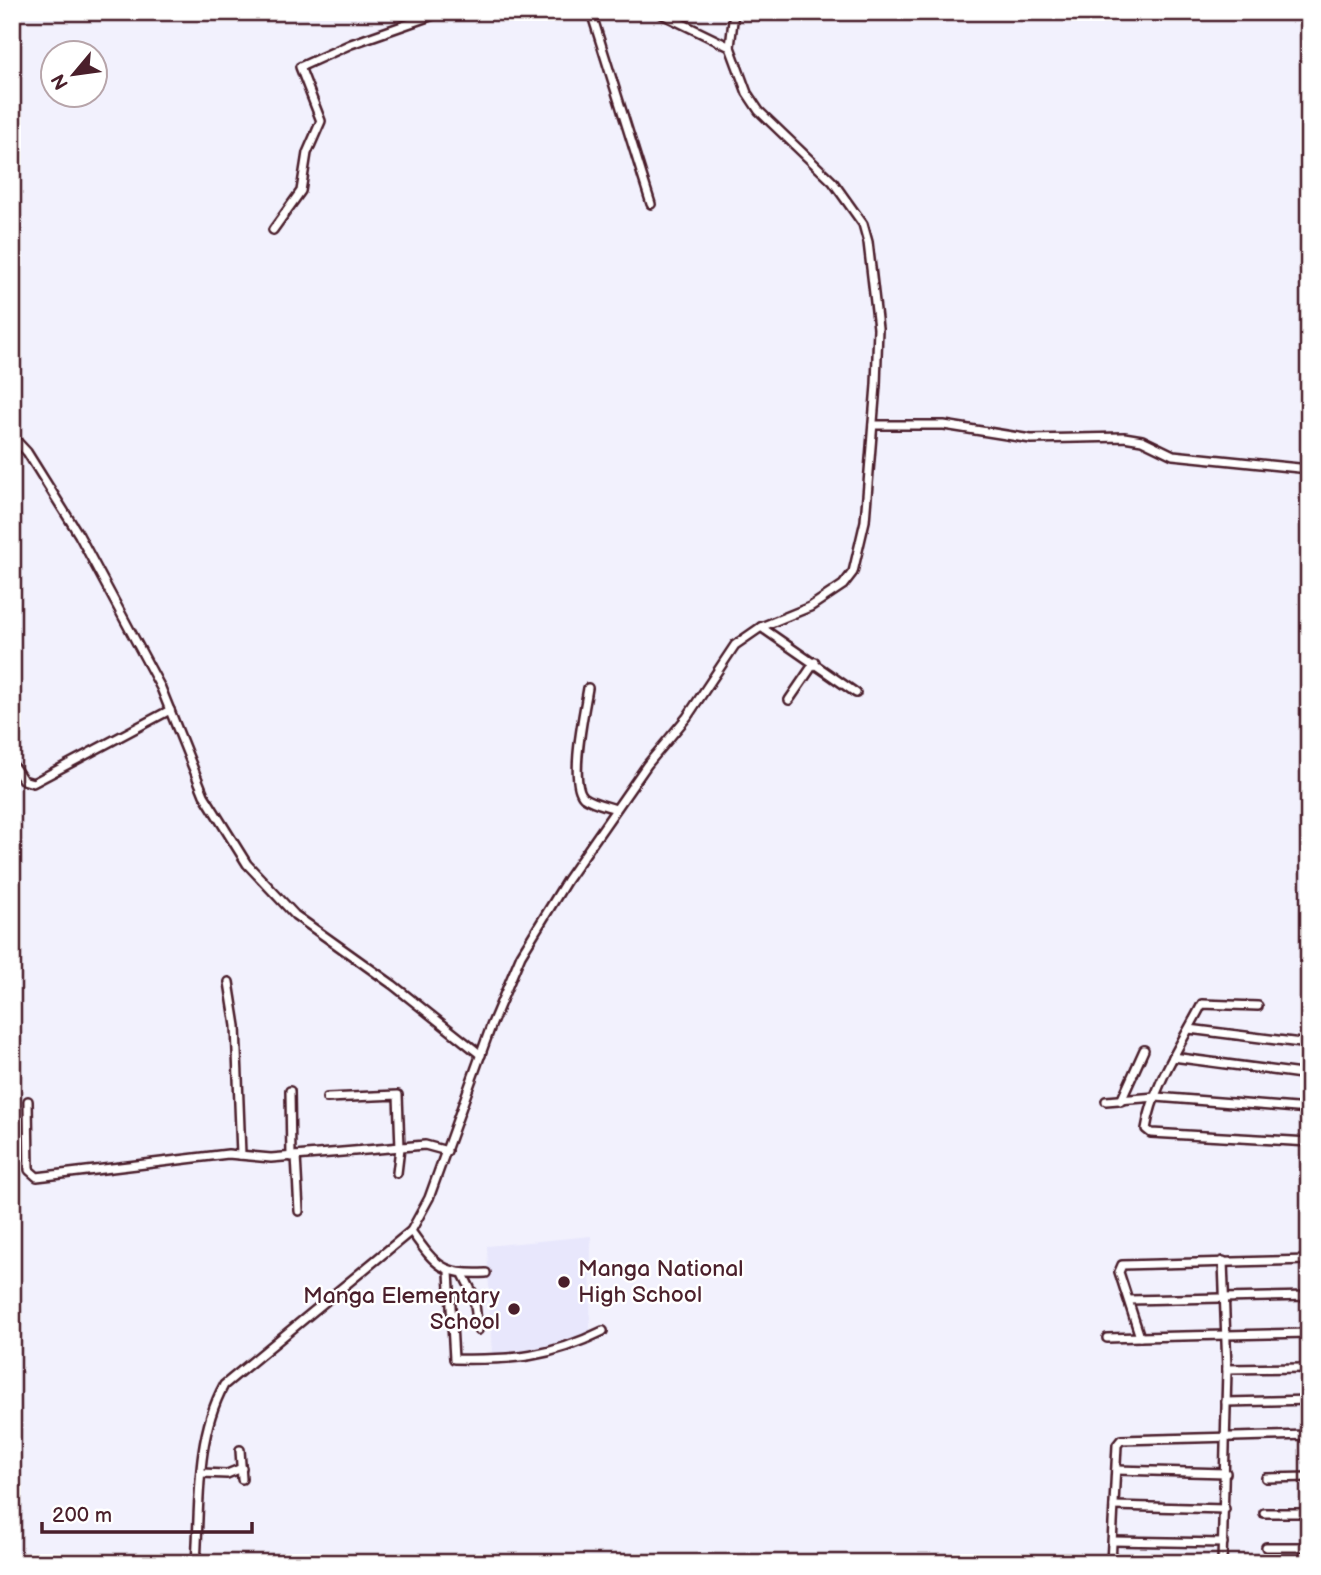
<svg xmlns="http://www.w3.org/2000/svg" width="1321" height="1575" font-family="'Balsamiq Sans',sans-serif">
<rect width="100%" height="100%" fill="#f2f1fd"/>
<filter id="ink" filterUnits="userSpaceOnUse"><feTurbulence type="fractalNoise" baseFrequency=".0143" numOctaves="2"/><feDisplacementMap in="SourceGraphic" scale="14" xChannelSelector="R" yChannelSelector="G"/><feConvolveMatrix kernelMatrix="1 2 1 2 8 2 1 2 1" color-interpolation-filters="sRGB"/></filter>
<g filter="url(#ink)">
<path fill="#e8e7fc" d="M591 1236 590 1335 541 1349 492 1355 487 1246Z"/>
<g fill="none" stroke-linecap="round" stroke-linejoin="round">
<g stroke="#4a1f2b" stroke-width="12">
<g id="minor">
<path d="M591 12 651 204"/>
<path d="M658 12 730 47"/>
<path d="M273 230 301 191 307 153 321 121 300 67 351 44 442 12"/>
<path d="M873 425H944L1031 439 1124 437 1142 440 1173 455 1309 469"/>
<path d="M12 436 27 452 79 535 161 688 204 795 247 864 295 915 393 985 481 1055"/>
<path d="M761 627 856 693"/>
<path d="M588 688C585 708 568 783 584 797 592 803 607 806 616 809"/>
<path d="M789 700 815 662"/>
<path d="M12 764 23 780 33 783 170 710"/>
<path d="M229 982 236 1026 241 1155"/>
<path d="M1258 1006 1202 1004C1182 1043 1153 1085 1146 1129L1151 1133 1309 1142"/>
<path d="M1189 1029 1309 1044"/>
<path d="M1173 1057 1309 1075"/>
<path d="M290 1091 291 1157"/>
<path d="M327 1098 398 1095 400 1148 397 1173"/>
<path d="M28 1101 29 1170 37 1177 228 1154 271 1158 425 1145 447 1151"/>
<path d="M1106 1101 1156 1097 1309 1109"/>
<path d="M1121 1101 1144 1050"/>
<path d="M296 1156 299 1211"/>
<path d="M1307 1156 1309 1147"/>
<path d="M411 1231C436 1266 442 1275 486 1273"/>
<path d="M449 1272 454 1359C514 1360 548 1358 603 1331"/>
<path d="M463 1274 474 1296 478 1330"/>
<path d="M1129 1300 1309 1296"/>
<path d="M1140 1337 1309 1333"/>
<path d="M1107 1338 1140 1337 1119 1272 1122 1265 1309 1260"/>
<path d="M1227 1369 1309 1368"/>
<path d="M1226 1402 1309 1400"/>
<path d="M240 1450 242 1479"/>
<path d="M1116 1470 1226 1473"/>
<path d="M201 1473 227 1474 242 1468"/>
<path d="M1266 1478 1309 1477"/>
<path d="M1114 1506 1225 1509"/>
<path d="M1264 1513H1309"/>
<path d="M1113 1541 1223 1543"/>
<path d="M1266 1547H1309"/>
<path d="M196 1563C200 1505 195 1438 224 1385L411 1231 429 1198 491 1026 521 955 567 880 647 765 687 717 735 645 761 627 810 607 843 585 853 572 865 521 876 385 878 328 868 242 863 224 833 182 759 111 747 93 730 47 734 12"/>
<path d="M1111 1563 1117 1445 1121 1440 1309 1435"/>
<path d="M1222 1563 1227 1369 1223 1261"/>
</g>
</g>
<use href="#minor" stroke="#fff" stroke-width="7"/>
</g>
</g>
<g fill="#4a1f2b" stroke="#fff" stroke-width="2.5">
<circle cx="564" cy="1282" r="7"/>
<circle cx="514" cy="1309" r="7"/>
</g>
<g text-anchor="middle" dominant-baseline="central" stroke-width="5" stroke-linejoin="round" paint-order="stroke">
<g font-size="23" fill="#4a1f2b" stroke="#fff" text-anchor="start">
<text x="578" y="1269">Manga National<tspan x="578" dy="26">High School</tspan></text>
<text x="500" y="1296" text-anchor="end">Manga Elementary<tspan x="500" dy="26">School</tspan></text>
</g>
</g>
<rect width="1321" height="1575" fill="none" stroke="#fff" stroke-width="42"/>
<rect x="21" y="21" width="1279" height="1533" fill="none" stroke="#4a1f2b" stroke-width="2.5" filter="url(#ink)"/>
<g transform="translate(74 74) rotate(241)"><circle r="33" fill="#ffffff" stroke="#b7a5aa" stroke-width="2"/>
<path d="M0-5L12 26L0 18L-12 26Z" fill="#4a1f2b"/>
<text y="-10" font-size="19" font-weight="bold" text-anchor="middle" fill="#4a1f2b">N</text>
</g>
<path d="M42 1522v10h210v-10" fill="none" stroke="#4a1f2b" stroke-width="3.5"/>
<text x="52" y="1522" font-size="21" fill="#4a1f2b" stroke="#ffffff" stroke-width="5" paint-order="stroke">200 m</text>
</svg>
